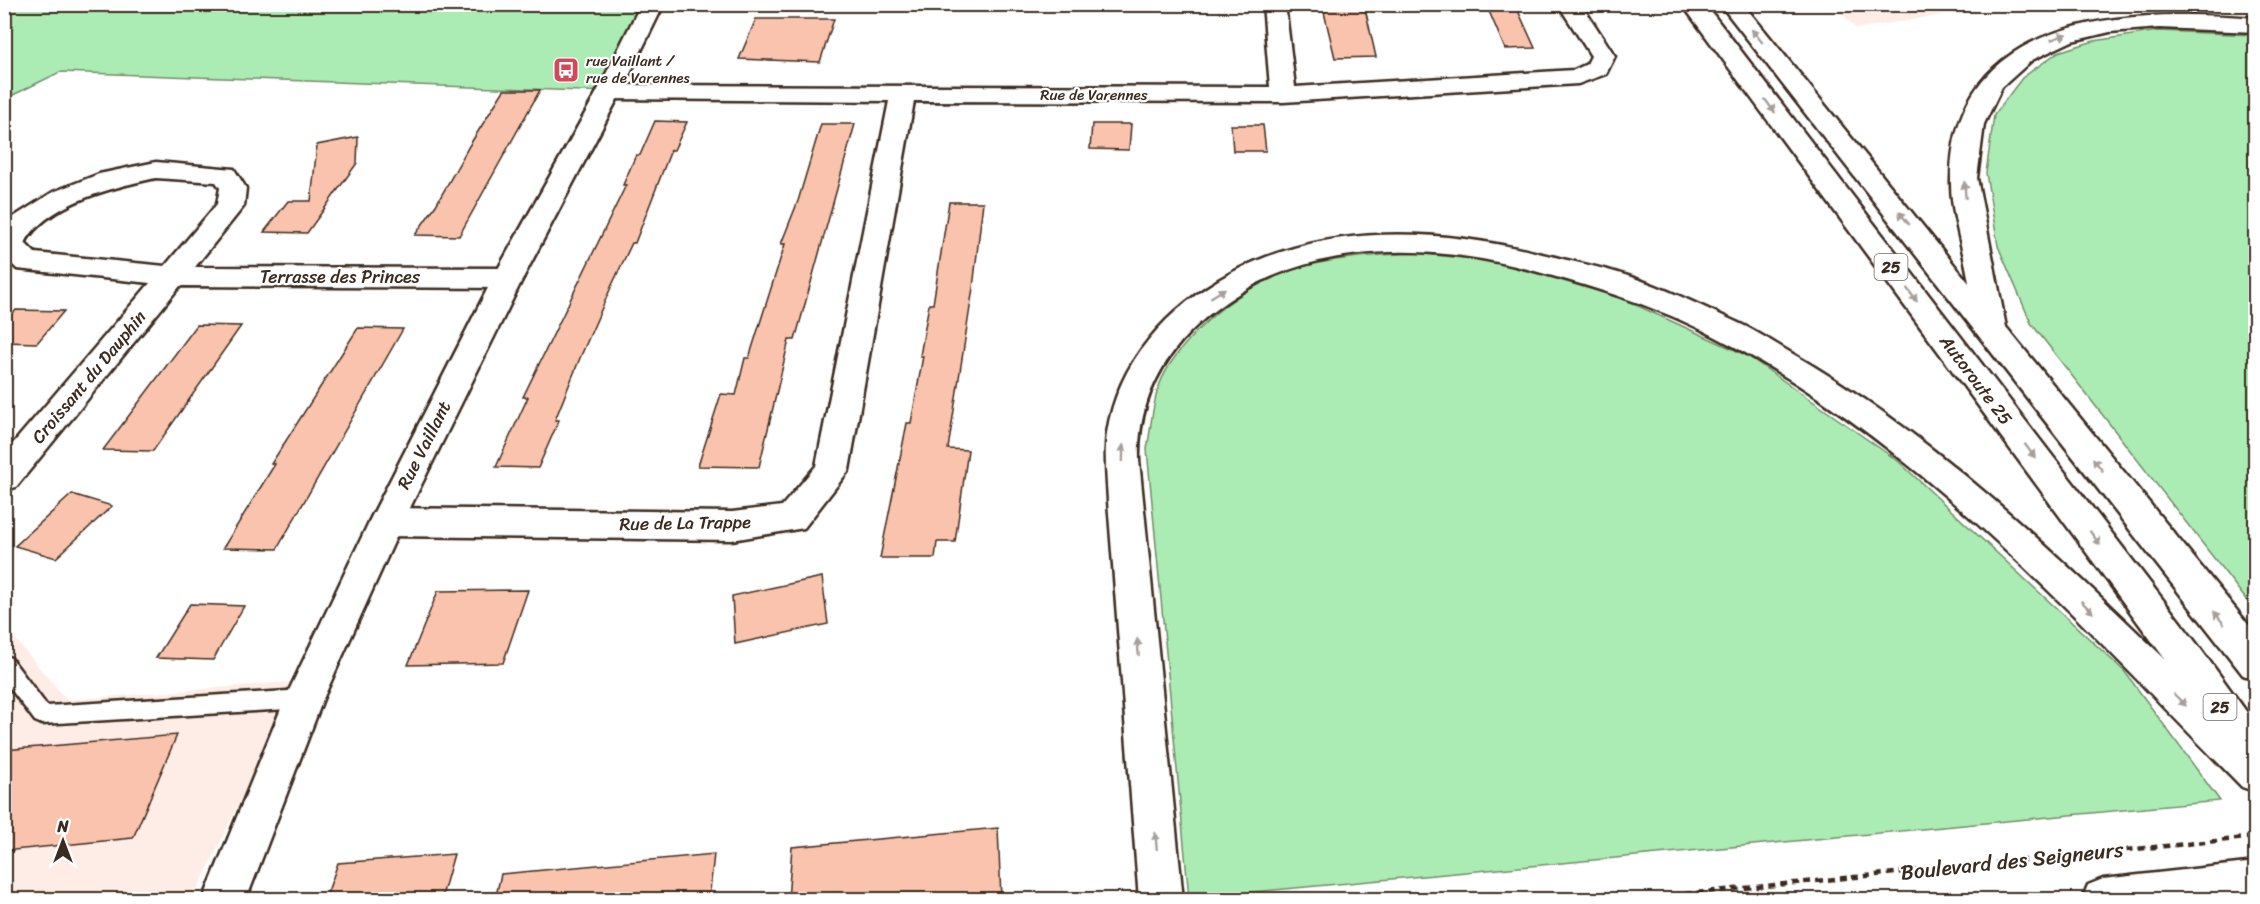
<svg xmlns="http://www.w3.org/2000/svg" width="2260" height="904" font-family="Sriracha,sans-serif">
<rect width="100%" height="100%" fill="#fff"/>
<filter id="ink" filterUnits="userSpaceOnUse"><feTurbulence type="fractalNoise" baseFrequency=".0167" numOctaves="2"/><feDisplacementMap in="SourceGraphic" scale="12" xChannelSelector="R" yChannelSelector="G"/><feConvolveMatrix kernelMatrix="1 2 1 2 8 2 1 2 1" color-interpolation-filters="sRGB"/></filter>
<g filter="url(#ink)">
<g fill="#feede6">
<path d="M1834 5H2001L1856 29Z"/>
<path d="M4 626 67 700 298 681 193 899H5Z"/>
</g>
<g fill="#abecb4" stroke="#738b69" stroke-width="1.5">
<path d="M5 5H653L609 92 60 72 5 99Z"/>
<path d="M2158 31 2255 35V611L2031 323 1998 246 1986 173 1994 115 2022 78 2058 52 2094 41Z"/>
<path d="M1415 253 1511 263 1594 286 1748 356 1898 461 2125 672 2220 801 1189 898 1147 449C1151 429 1152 405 1159 386 1167 364 1183 346 1198 330 1264 263 1326 258 1415 253Z"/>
</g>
<g fill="#fac3ad" stroke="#3b2a1e" stroke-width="1.5">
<path d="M1322 4H1364L1376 57 1335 58Z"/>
<path d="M1486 4H1515L1535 48 1505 49Z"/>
<path d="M756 19H834L820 62 739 59Z"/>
<path d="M504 90H540L459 236 415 235 436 205 469 146Z"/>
<path d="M655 121 687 122 674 150H671L635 243H632L612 285 580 358 555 420H559L538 468 496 467 528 397H523L626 185H623L636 155H640Z"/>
<path d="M821 124H855L795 340H789L759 467 698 466 721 394 736 395 745 358H749L785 244H781L798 201Z"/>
<path d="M1092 124H1131L1129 150 1090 149Z"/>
<path d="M1231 125H1263L1266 151H1233Z"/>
<path d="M358 137 357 163 307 233 264 232 288 201H311L317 145Z"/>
<path d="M949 202H983L973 288 948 449 968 450 955 542H937L935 558H880L907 423H911L923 356H920L929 304H933Z"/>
<path d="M16 310 64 311 37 343 4 342V323Z"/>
<path d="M197 325 241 326 153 451 103 450Z"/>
<path d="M358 328 403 329 277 549 223 548 275 464H271Z"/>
<path d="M72 494 112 506 56 558 15 546Z"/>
<path d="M822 577 828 624 735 644 732 596Z"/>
<path d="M528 590 503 663 408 665 438 591Z"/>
<path d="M190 604 244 606 213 660 156 658Z"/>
<path d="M177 735 133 838 4 851V750Z"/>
<path d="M998 828 1001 898 788 900 792 847Z"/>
<path d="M454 854 441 900H325L338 863Z"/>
<path d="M714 854 709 900H495L501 874Z"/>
</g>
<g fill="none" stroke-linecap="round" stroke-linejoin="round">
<g stroke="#3b2a1e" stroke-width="5">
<path id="service" d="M4 656 11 658 47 706 304 690 311 693 314 699 311 705 304 708 42 724 35 721 4 680Z"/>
</g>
<g stroke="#3b2a1e" stroke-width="5">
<g id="minor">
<path d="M1263 4H1285L1295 87 1574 70 1587 64 1591 56 1558 4H1581L1615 56 1606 74 1578 84 1283 102 914 101 849 470 804 528 732 540 386 536 374 532 369 522 374 512 386 508 732 512 782 506 816 466 889 101 609 99 600 97 597 92 600 87 609 85 1270 87Z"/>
<path d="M156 162 234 169 246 188 244 206 195 267 508 268 518 271 523 278 518 285 508 288 180 286 16 487 4 491V454L150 283 17 269 4 256V230L12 218 53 192 99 174ZM156 178 216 182 220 188 217 204 165 266 35 253 25 243C47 203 114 187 156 178Z"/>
</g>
</g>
<g stroke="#3b2a1e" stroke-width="5">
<path id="tertiary" d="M641 4H664L621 92 523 278 403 522 323 699 246 900H203L285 699 369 522 493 278 597 92Z"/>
</g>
<g stroke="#3b2a1e" stroke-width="5">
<path id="secondary" d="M2256 862V900H2082L2088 885 2103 879Z"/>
</g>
<g stroke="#3b2a1e" stroke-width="5">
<g id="motorway">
<path d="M1682 4H1705L2197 644 2256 725V792L2242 787C2081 624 1922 443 1716 337 1657 306 1594 287 1531 270 1440 245 1335 241 1250 287 1184 324 1137 381 1139 460L1183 900H1139L1108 501C1107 479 1104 455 1107 433 1118 361 1168 307 1231 273 1326 222 1441 228 1542 254 1571 261 1600 267 1628 276 1664 288 1700 305 1734 321 1755 330 1774 343 1793 354 1933 435 2050 548 2165 659Z"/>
<path d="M1720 4H1743L1969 283C1964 249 1950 213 1951 179 1952 11 2131 9 2256 18V32L2159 28 2110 32 2072 41 2032 60 2002 87 1984 124 1977 178 2006 327 2256 634V679L2243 675Z"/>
</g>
</g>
<path stroke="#3b2a1e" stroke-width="4.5" stroke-dasharray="7 5" stroke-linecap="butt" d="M1625 900 2256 837"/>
<use href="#service" fill="#fff" fill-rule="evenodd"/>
<use href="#minor" fill="#fff" fill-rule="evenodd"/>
<use href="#tertiary" fill="#fff" fill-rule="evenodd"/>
<use href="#secondary" fill="#fff" fill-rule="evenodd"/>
<use href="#motorway" fill="#fff" fill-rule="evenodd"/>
</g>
<defs><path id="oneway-solid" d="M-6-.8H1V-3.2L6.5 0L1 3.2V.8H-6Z" transform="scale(1.5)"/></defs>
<g fill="#a79f9a">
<use href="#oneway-solid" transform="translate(1757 36) rotate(-129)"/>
<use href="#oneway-solid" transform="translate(2059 37) rotate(-20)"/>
<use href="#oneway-solid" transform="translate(1770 106) rotate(53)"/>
<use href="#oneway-solid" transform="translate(1965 190) rotate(-95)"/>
<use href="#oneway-solid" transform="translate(1904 218) rotate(-129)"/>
<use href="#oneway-solid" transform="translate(1218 293) rotate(-32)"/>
<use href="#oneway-solid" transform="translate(1912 295) rotate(53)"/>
<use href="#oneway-solid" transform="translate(2030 451) rotate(53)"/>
<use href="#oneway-solid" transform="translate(1123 453) rotate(-89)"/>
<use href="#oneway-solid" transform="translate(2098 465) rotate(-128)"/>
<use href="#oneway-solid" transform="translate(2095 538) rotate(53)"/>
<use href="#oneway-solid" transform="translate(2087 607) rotate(45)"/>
<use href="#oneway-solid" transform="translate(2219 618) rotate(-128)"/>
<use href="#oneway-solid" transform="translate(1138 647) rotate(-95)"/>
<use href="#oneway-solid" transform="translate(2180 700) rotate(44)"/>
<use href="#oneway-solid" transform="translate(1156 841) rotate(-95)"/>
</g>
</g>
<defs>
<g id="bus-square" transform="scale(1.35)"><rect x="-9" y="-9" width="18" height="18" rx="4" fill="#d1495b" stroke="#fff"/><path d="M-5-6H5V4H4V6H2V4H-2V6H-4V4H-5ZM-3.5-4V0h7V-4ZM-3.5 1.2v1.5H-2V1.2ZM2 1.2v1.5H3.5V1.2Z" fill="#fff"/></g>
</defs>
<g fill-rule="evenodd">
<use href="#bus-square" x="566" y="70"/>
</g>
<g text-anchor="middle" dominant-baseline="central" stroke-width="4.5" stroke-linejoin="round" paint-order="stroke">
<g font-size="15" fill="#3b2a1e" stroke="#fff" text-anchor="start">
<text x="586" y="61">rue Vaillant /<tspan x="586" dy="17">rue de Varennes</tspan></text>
</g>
<g font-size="15" fill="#3b2a1e" stroke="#fff">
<text x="1094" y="95">Rue de Varennes</text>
</g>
<g fill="#fff" stroke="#766a62" stroke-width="1.5">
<rect x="1874.5" y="254" width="33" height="26" rx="4.5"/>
<rect x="2203.5" y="694" width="33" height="26" rx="4.5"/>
</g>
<g font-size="16" font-weight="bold" fill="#3b2a1e">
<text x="1891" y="267">25</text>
<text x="2220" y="707">25</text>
</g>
<g font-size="18" fill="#3b2a1e" stroke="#fff">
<text x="340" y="277">Terrasse des Princes</text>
<text transform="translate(89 377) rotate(-50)">Croissant du Dauphin</text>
<text transform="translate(1976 380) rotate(53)">Autoroute 25</text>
<text transform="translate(424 445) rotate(-63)">Rue Vaillant</text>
<text transform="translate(685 523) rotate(-1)">Rue de La Trappe</text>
</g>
<g font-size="21" fill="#3b2a1e" stroke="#fff">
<text transform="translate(2012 861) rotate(-6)">Boulevard des Seigneurs</text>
</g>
</g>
<rect width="2260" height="904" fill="none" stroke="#fff" stroke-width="24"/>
<rect x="12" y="12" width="2236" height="880" fill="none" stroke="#3b2a1e" stroke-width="2" filter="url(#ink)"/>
<g transform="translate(63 841)" stroke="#ffffff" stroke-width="4.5" paint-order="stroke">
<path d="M0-4.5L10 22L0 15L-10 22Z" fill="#3b2a1e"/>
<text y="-9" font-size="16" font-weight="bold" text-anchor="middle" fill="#3b2a1e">N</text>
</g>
</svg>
